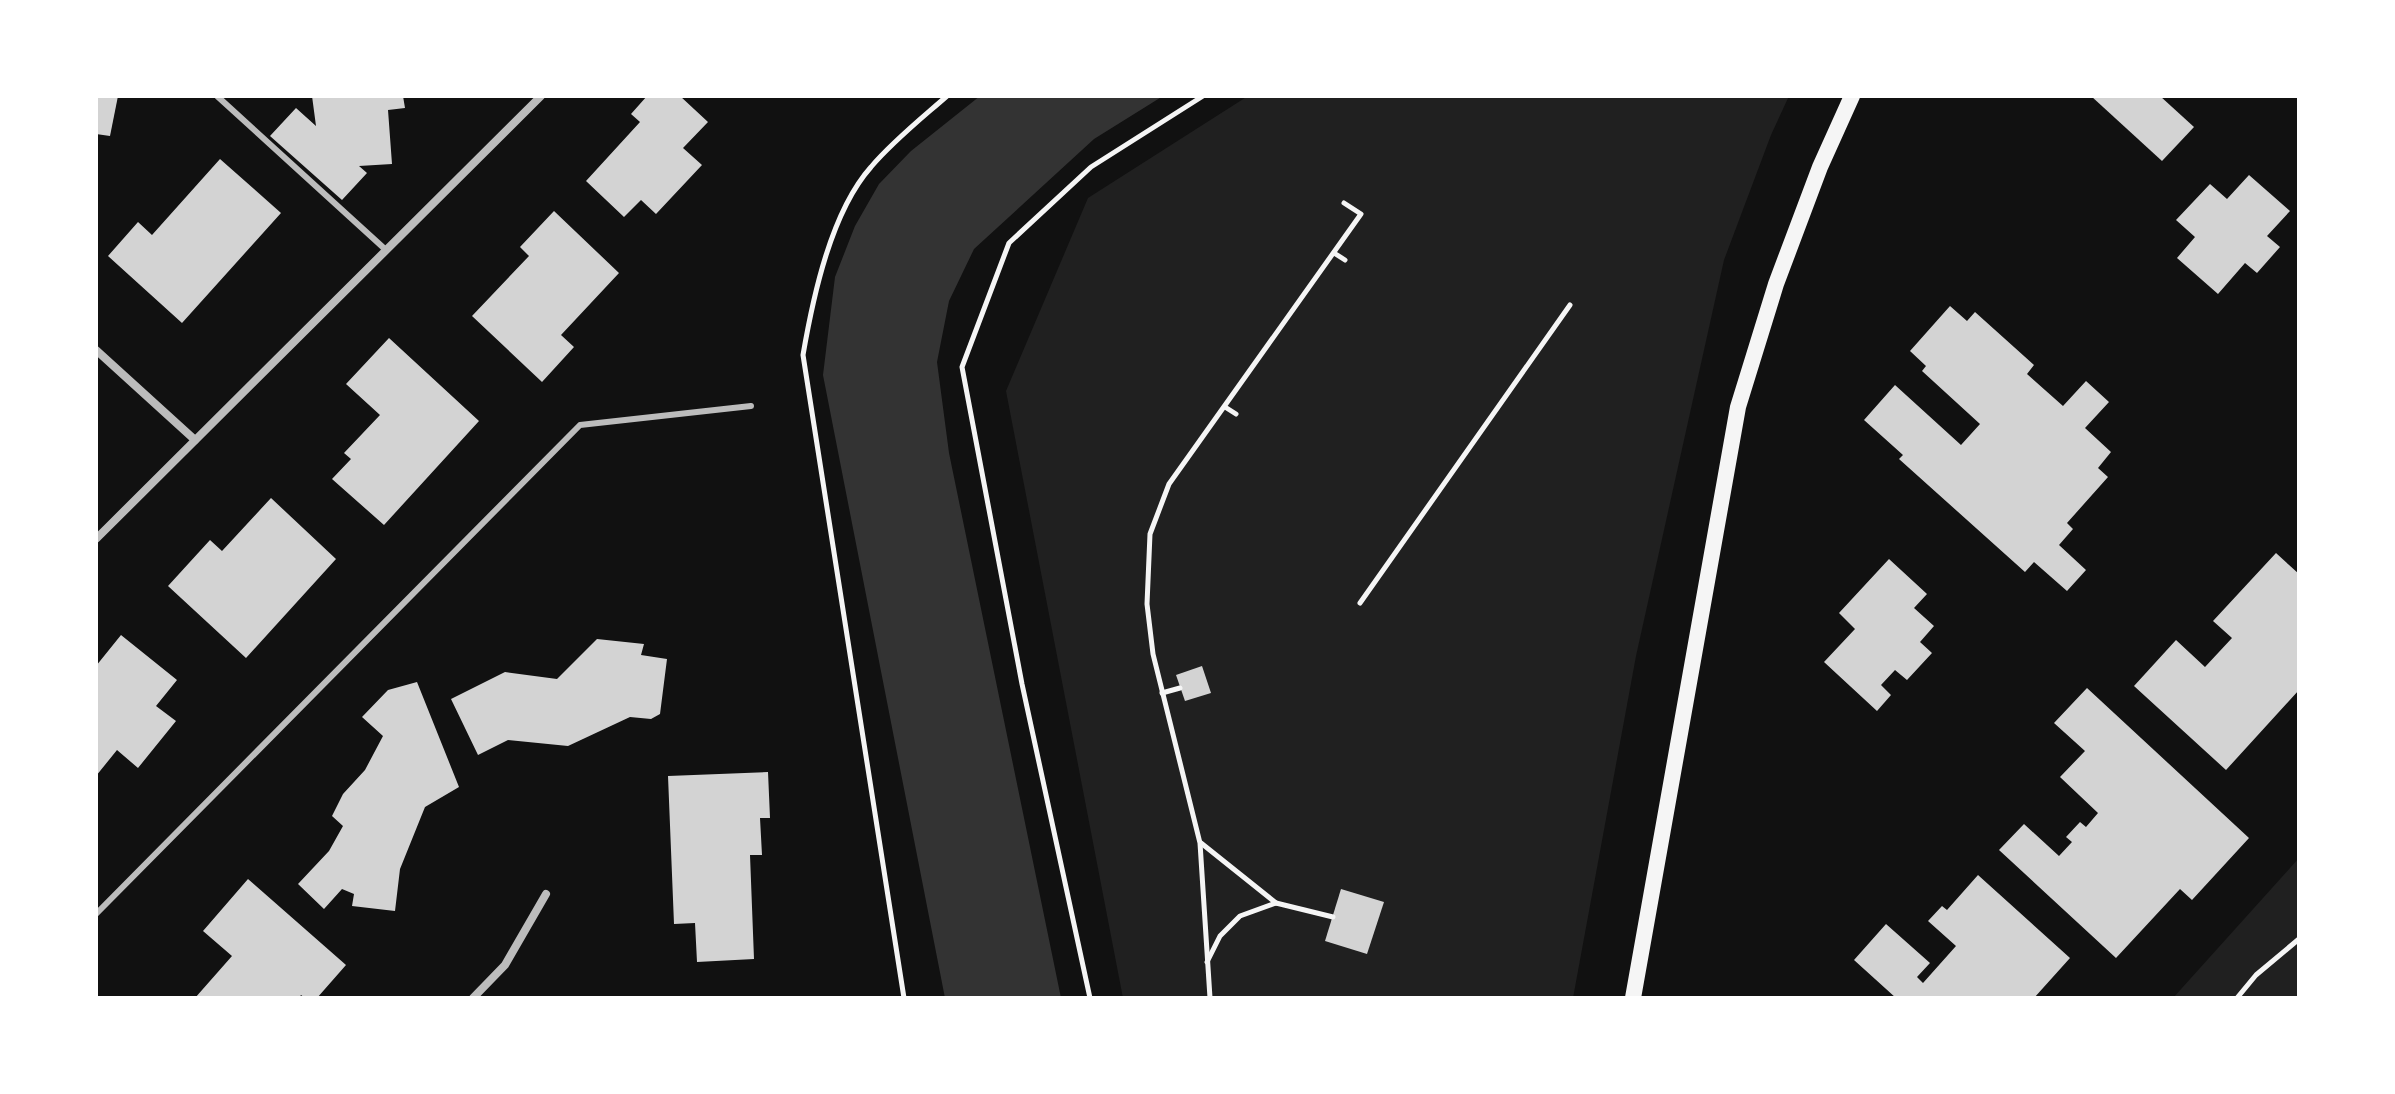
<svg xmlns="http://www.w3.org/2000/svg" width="2395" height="1094" font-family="'Asap Condensed',sans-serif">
<rect width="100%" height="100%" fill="#111"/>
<g fill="#202020">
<path d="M1248 96H1789L1771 135 1724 260 1636 656 1573 998H1123L1006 391 1088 198Z"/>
<path d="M2299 858V998H2173Z"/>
</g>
<path fill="#333" d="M980 96H1163L1094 139 974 249 949 301 937 362 949 453 1061 998H945L823 375 835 277 855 226 879 184 911 151Z"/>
<g fill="#d3d3d3">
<path d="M96 96H118L110 136 96 134Z"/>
<path d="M312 96H403L405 108 388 110 392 164 359 166 367 173 342 200 270 136 296 108 316 126Z"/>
<path d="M647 96H680L708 122 683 148 702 165 656 214 641 200 624 217 586 181 640 122 631 114Z"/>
<path d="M2091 96H2160L2194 127 2162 161Z"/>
<path d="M220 159 281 213 182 323 108 256 138 222 152 235Z"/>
<path d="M2249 175 2290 211 2267 236 2280 247 2257 273 2245 263 2218 294 2177 258 2195 237 2176 220 2210 184 2227 199Z"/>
<path d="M554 211 619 273 561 335 574 347 542 382 472 316 529 256 520 247Z"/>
<path d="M1950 306 1967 321 1975 312 2034 365 2027 374 2063 406 2086 381 2109 402 2085 428 2111 452 2098 468 2108 477 2067 523 2073 529 2059 545 2086 570 2067 591 2034 562 2025 572 1899 459 1903 455 1864 420 1895 385 1961 445 1980 424 1922 371 1926 366 1910 351Z"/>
<path d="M389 338 479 421 384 525 332 479 351 459 344 453 380 415 346 384Z"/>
<path d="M271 498 336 559 246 658 168 586 210 540 222 551Z"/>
<path d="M2276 553 2299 574V690L2226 770 2134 686 2176 640 2205 667 2232 638 2213 621Z"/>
<path d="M1889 559 1927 594 1914 608 1934 626 1920 642 1932 653 1907 680 1895 670 1881 685 1891 695 1877 711 1824 662 1855 629 1839 613Z"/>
<path d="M121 635 177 680 156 706 176 721 138 768 117 750 96 776V666Z"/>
<path d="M597 639 644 644 641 655 667 659 660 714 651 719 630 717 568 746 508 740 478 755 451 699 505 672 557 679Z"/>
<path d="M1202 666 1211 693 1185 701 1176 675Z"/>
<path d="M417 682 459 787 425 807 400 869 395 911 352 906 354 894 342 889 324 909 298 884 329 851 343 826 332 816 343 794 365 770 383 736 362 717 388 690Z"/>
<path d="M2087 688 2249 838 2192 900 2180 889 2116 958 1999 850 2024 824 2059 856 2072 842 2066 837 2080 822 2086 827 2098 813 2060 777 2085 751 2054 723Z"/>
<path d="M768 772 770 818H760L762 855H750L754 959 697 962 695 923 674 924 668 776Z"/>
<path d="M1978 875 2070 958 2034 998H1896L1854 960 1886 924 1930 963 1917 977 1923 983 1956 946 1928 921 1942 906 1947 910Z"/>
<path d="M248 879 346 965 317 998H305L301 995 299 998H195L232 956 203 931Z"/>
<path d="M1341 889 1384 902 1367 954 1325 941Z"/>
</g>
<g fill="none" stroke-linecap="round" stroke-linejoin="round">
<g stroke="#f5f5f5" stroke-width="5">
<path d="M1334 253 1345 260"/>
<path d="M1225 407 1236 414"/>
<path d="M1360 603 1570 305"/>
<path d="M1162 693 1180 688"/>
<path d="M1201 843 1276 903"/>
<path d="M1207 962 1220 936 1240 916 1276 903 1333 917"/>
<path d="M904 998 803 355C813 297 831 212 871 167 893 141 922 118 947 96"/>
<path d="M1090 998 1022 684 962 367 1009 243 1091 167 1203 96"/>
<path d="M1210 998 1200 843 1153 654 1147 604 1150 534 1169 484 1361 214 1344 203"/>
<path d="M2237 998 2256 975 2299 939"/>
</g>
<g stroke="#bcbcbc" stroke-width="6">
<path d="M217 96 386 250"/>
<path d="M96 914 580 425 751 406"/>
</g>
<g stroke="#bcbcbc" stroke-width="8">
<path d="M96 350 195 440"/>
<path d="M96 539 541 96"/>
<path d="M473 998 505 965 546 894"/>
</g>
<path stroke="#f5f5f5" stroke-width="16" d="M1633 998 1738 407 1776 284 1820 167 1852 96"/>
</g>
<rect width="2395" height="1094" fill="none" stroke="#ffffff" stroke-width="196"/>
</svg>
